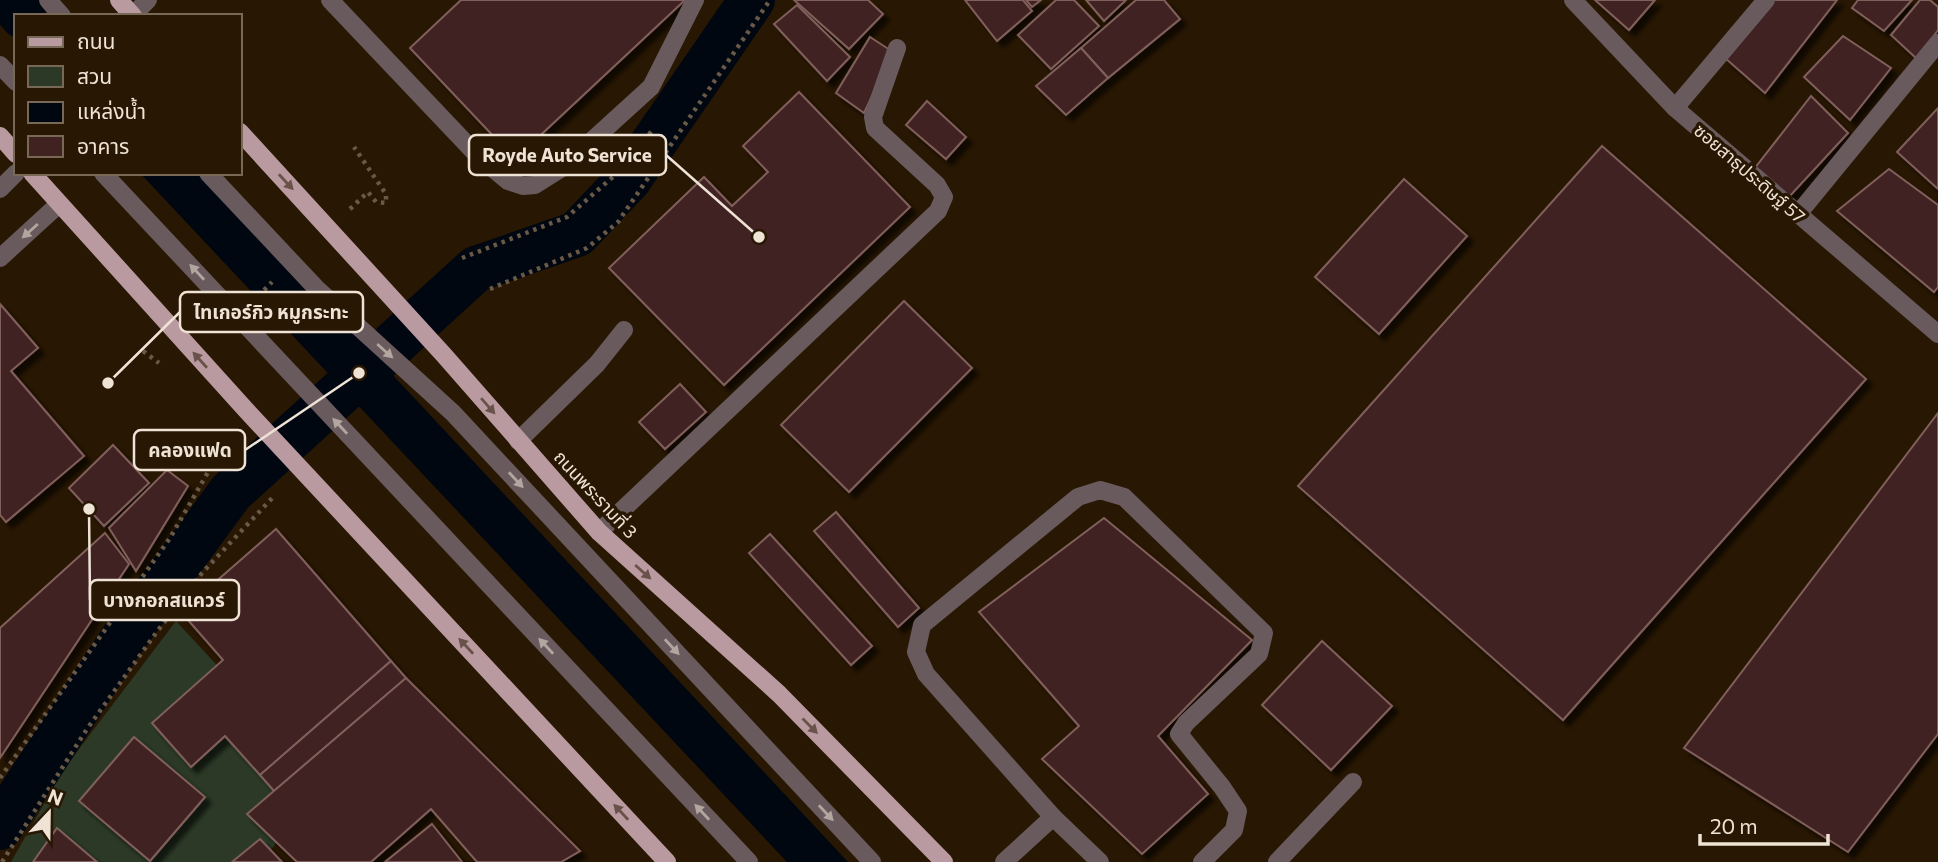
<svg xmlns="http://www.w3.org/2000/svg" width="1938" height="862" font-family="Commissioner,'Noto Sans Thai',sans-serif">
<defs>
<filter id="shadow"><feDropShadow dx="6" dy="6" stdDeviation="2" flood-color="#0009"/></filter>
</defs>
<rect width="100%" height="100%" fill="#281702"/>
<path fill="#2b3926" d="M176 621 325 782 261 862H11L63 770Z"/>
<path fill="#000711" d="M140 173H204L848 862H787Z"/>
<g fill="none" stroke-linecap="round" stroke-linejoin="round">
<g stroke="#000711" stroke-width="46">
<path d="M9 0 23 16"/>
<path d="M0 827 120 643 231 492 476 269 577 234 628 180 752 0"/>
</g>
</g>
<g fill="#402320" stroke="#805f5b" stroke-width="2" filter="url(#shadow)">
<path d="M461 0H683L684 1 515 159 410 48Z"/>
<path d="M794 0H868L883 14 849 49Z"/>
<path d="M965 0H1023L1032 11 997 41Z"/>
<path d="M1026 0H1041L1032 7Z"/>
<path d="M1056 0H1074L1099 26 1051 69 1018 35Z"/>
<path d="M1086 0H1126L1104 21Z"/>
<path d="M1136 0H1164L1180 19 1108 78 1081 48Z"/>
<path d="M1595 0H1655L1629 30Z"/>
<path d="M1774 0H1837L1765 93 1725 58Z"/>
<path d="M1858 0H1912L1884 31 1852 8Z"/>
<path d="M1920 0H1930L1938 7V30L1917 59 1891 35Z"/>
<path d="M797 5 850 57 827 81 774 24Z"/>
<path d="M1843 36 1891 68 1850 120 1804 77Z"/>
<path d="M870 37 893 52 864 113 836 93Z"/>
<path d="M1081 48 1108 78 1066 115 1036 86Z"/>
<path d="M799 92 910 207 724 385 609 268 704 177 732 206 768 172 743 146Z"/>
<path d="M1811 96 1848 133 1788 198 1751 173Z"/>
<path d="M927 101 966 137 946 159 906 125Z"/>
<path d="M1938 108V189L1897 152Z"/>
<path d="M1602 146 1866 379 1563 720 1298 486Z"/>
<path d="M1889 169 1938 205V287L1934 292 1837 211Z"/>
<path d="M1404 179 1467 236 1379 334 1315 277Z"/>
<path d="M904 301 972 368 849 492 781 425Z"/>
<path d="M0 304 38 348 11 371 84 456 6 522 0 515Z"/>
<path d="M680 384 706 412 665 449 639 422Z"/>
<path d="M1938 413V734L1848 852 1684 748Z"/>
<path d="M113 445 149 483 104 526 69 488Z"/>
<path d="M167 470 188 486 136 571 109 528Z"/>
<path d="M836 512 919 608 898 627 814 531Z"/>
<path d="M1104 518 1252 640 1158 736 1208 794 1142 854 1042 759 1079 726 979 612Z"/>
<path d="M276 529 391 661 260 775 225 736 191 767 152 723 223 660 181 612Z"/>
<path d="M105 533 129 564 0 758V628Z"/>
<path d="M770 534 872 646 851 665 749 553Z"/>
<path d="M1322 641 1392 706 1331 770 1262 705Z"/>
<path d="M391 661 406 678 274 791 260 775Z"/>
<path d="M406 678 580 851 561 862H477L431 809 371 862H297L247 814Z"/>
<path d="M134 737 205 797 150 861 79 801Z"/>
<path d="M432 824 462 862H385Z"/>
<path d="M57 828 97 862H33Z"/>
<path d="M260 839 282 862H232Z"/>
</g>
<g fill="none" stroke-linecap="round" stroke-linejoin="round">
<g stroke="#695947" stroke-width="4.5" stroke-dasharray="3.5 5" stroke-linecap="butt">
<path d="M350 209 368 192 376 202 386 203V194L354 147"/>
<path d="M462 258 567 217 622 169 654 128"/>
<path d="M490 289 587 248 618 222 770 0"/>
<path d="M258 296 272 282"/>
<path d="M143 351 159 363"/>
<path d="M0 778 170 538 226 441"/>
<path d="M2 862 87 729 156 633 202 573 275 495"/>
</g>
<g stroke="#695a5d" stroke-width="18">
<path d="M48 0 62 16"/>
<path d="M330 0 478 156 508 181 523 186 535 185 562 168 651 87 695 0"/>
<path d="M133 15 148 0"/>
<path d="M0 65 16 82"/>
<path d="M103 173 749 862"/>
<path d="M208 173 317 289 453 413 872 862"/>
<path d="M0 189 16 173"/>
<path d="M0 258 59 204"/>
<path d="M518 441 597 364 624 330"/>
<path d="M1053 817 926 674 916 652 922 625 1078 497 1100 490 1124 497 1264 633 1259 654 1186 723 1179 734 1222 787 1238 811 1234 830 1202 862"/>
<path d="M1004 862 1053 817 1100 862"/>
</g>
<g stroke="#695a5d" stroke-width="18">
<path d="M1573 0 1675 108 1938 334"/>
<path d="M1675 108 1766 0"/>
<path d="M1798 214 1938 43"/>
<path d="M599 532 938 211 944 197 937 185 875 128 873 117 897 48"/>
<path d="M1277 862 1353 782"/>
</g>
<g stroke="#b99aa0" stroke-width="18">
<path d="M119 0 133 16"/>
<path d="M240 132 443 354 599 532 779 694 944 862"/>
<path d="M0 136 16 154"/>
<path d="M32 173 246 410 667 862"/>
</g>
</g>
<defs><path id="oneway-solid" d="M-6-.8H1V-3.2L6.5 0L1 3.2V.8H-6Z" transform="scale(1.75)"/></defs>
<g fill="#695249">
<use href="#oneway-solid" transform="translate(286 182) rotate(47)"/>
<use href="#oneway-solid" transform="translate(200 360) rotate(-132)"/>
<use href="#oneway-solid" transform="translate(488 406) rotate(49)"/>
<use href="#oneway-solid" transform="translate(643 572) rotate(42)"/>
<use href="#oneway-solid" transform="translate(466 646) rotate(-133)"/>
<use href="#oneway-solid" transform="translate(810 726) rotate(45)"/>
<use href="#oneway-solid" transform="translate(621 812) rotate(-133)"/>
</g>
<g fill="#b3a5a0">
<use href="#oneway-solid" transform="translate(30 231) rotate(138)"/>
<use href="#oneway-solid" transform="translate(197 272) rotate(-133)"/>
<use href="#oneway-solid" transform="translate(385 351) rotate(42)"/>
<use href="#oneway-solid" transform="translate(340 426) rotate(-133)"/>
<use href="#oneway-solid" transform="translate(516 480) rotate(47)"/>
<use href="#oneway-solid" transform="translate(546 646) rotate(-133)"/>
<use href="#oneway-solid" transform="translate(672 647) rotate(47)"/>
<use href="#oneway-solid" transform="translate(702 812) rotate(-133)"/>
<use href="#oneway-solid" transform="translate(826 813) rotate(47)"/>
</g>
<g text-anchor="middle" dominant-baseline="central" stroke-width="7" stroke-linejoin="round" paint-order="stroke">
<g font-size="18" fill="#efe3d6" stroke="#281702">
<text transform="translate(1750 173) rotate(41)">ซอยสาธุประดิษฐ์ 57</text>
<text transform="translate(596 494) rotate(47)">ถนนพระรามที่ 3</text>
</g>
</g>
<path fill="none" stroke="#efe3d6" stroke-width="2.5" d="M759 237L666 155M108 383L180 312M359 373L245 450M89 509L90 600"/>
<g fill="#efe3d6" stroke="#281702" stroke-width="2.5">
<circle cx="759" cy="237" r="7"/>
<circle cx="108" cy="383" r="7"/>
<circle cx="359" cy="373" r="7"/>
<circle cx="89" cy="509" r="7"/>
</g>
<g fill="#281702" stroke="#efe3d6" stroke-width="2.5">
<rect x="469" y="135" width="197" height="40" rx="7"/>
<rect x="180" y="292" width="183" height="40" rx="7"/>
<rect x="134" y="430" width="111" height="40" rx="7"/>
<rect x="90" y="580" width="149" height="40" rx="7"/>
</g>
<g font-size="19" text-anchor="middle" font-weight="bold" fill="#efe3d6">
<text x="567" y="162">Royde Auto Service</text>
<text x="271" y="319">ไทเกอร์กิว หมูกระทะ</text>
<text x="190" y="457">คลองแฟด</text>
<text x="164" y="607">บางกอกสแควร์</text>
</g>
<rect x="14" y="14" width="228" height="161" fill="#281702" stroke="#786957" stroke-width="2"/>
<rect x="28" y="37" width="35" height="10" fill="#b99aa0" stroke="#786957" stroke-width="2"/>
<text x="77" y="49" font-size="21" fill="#efe3d6">ถนน</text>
<rect x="28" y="66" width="35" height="21" fill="#2b3926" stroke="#786957" stroke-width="2"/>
<text x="77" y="84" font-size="21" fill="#efe3d6">สวน</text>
<rect x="28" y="102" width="35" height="21" fill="#000711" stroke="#786957" stroke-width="2"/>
<text x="77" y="119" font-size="21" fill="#efe3d6">แหล่งน้ำ</text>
<rect x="28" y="136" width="35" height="21" fill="#402320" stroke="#786957" stroke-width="2"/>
<text x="77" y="154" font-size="21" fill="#efe3d6">อาคาร</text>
<g transform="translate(49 813) rotate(22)" stroke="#281702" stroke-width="5" paint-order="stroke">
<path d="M0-5L12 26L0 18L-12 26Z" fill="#efe3d6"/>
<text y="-10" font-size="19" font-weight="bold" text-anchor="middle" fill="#efe3d6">N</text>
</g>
<path d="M1700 834v10h128v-10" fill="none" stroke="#efe3d6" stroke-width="3.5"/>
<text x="1710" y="834" font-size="21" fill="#efe3d6" stroke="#281702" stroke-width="5" paint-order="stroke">20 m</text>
</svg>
